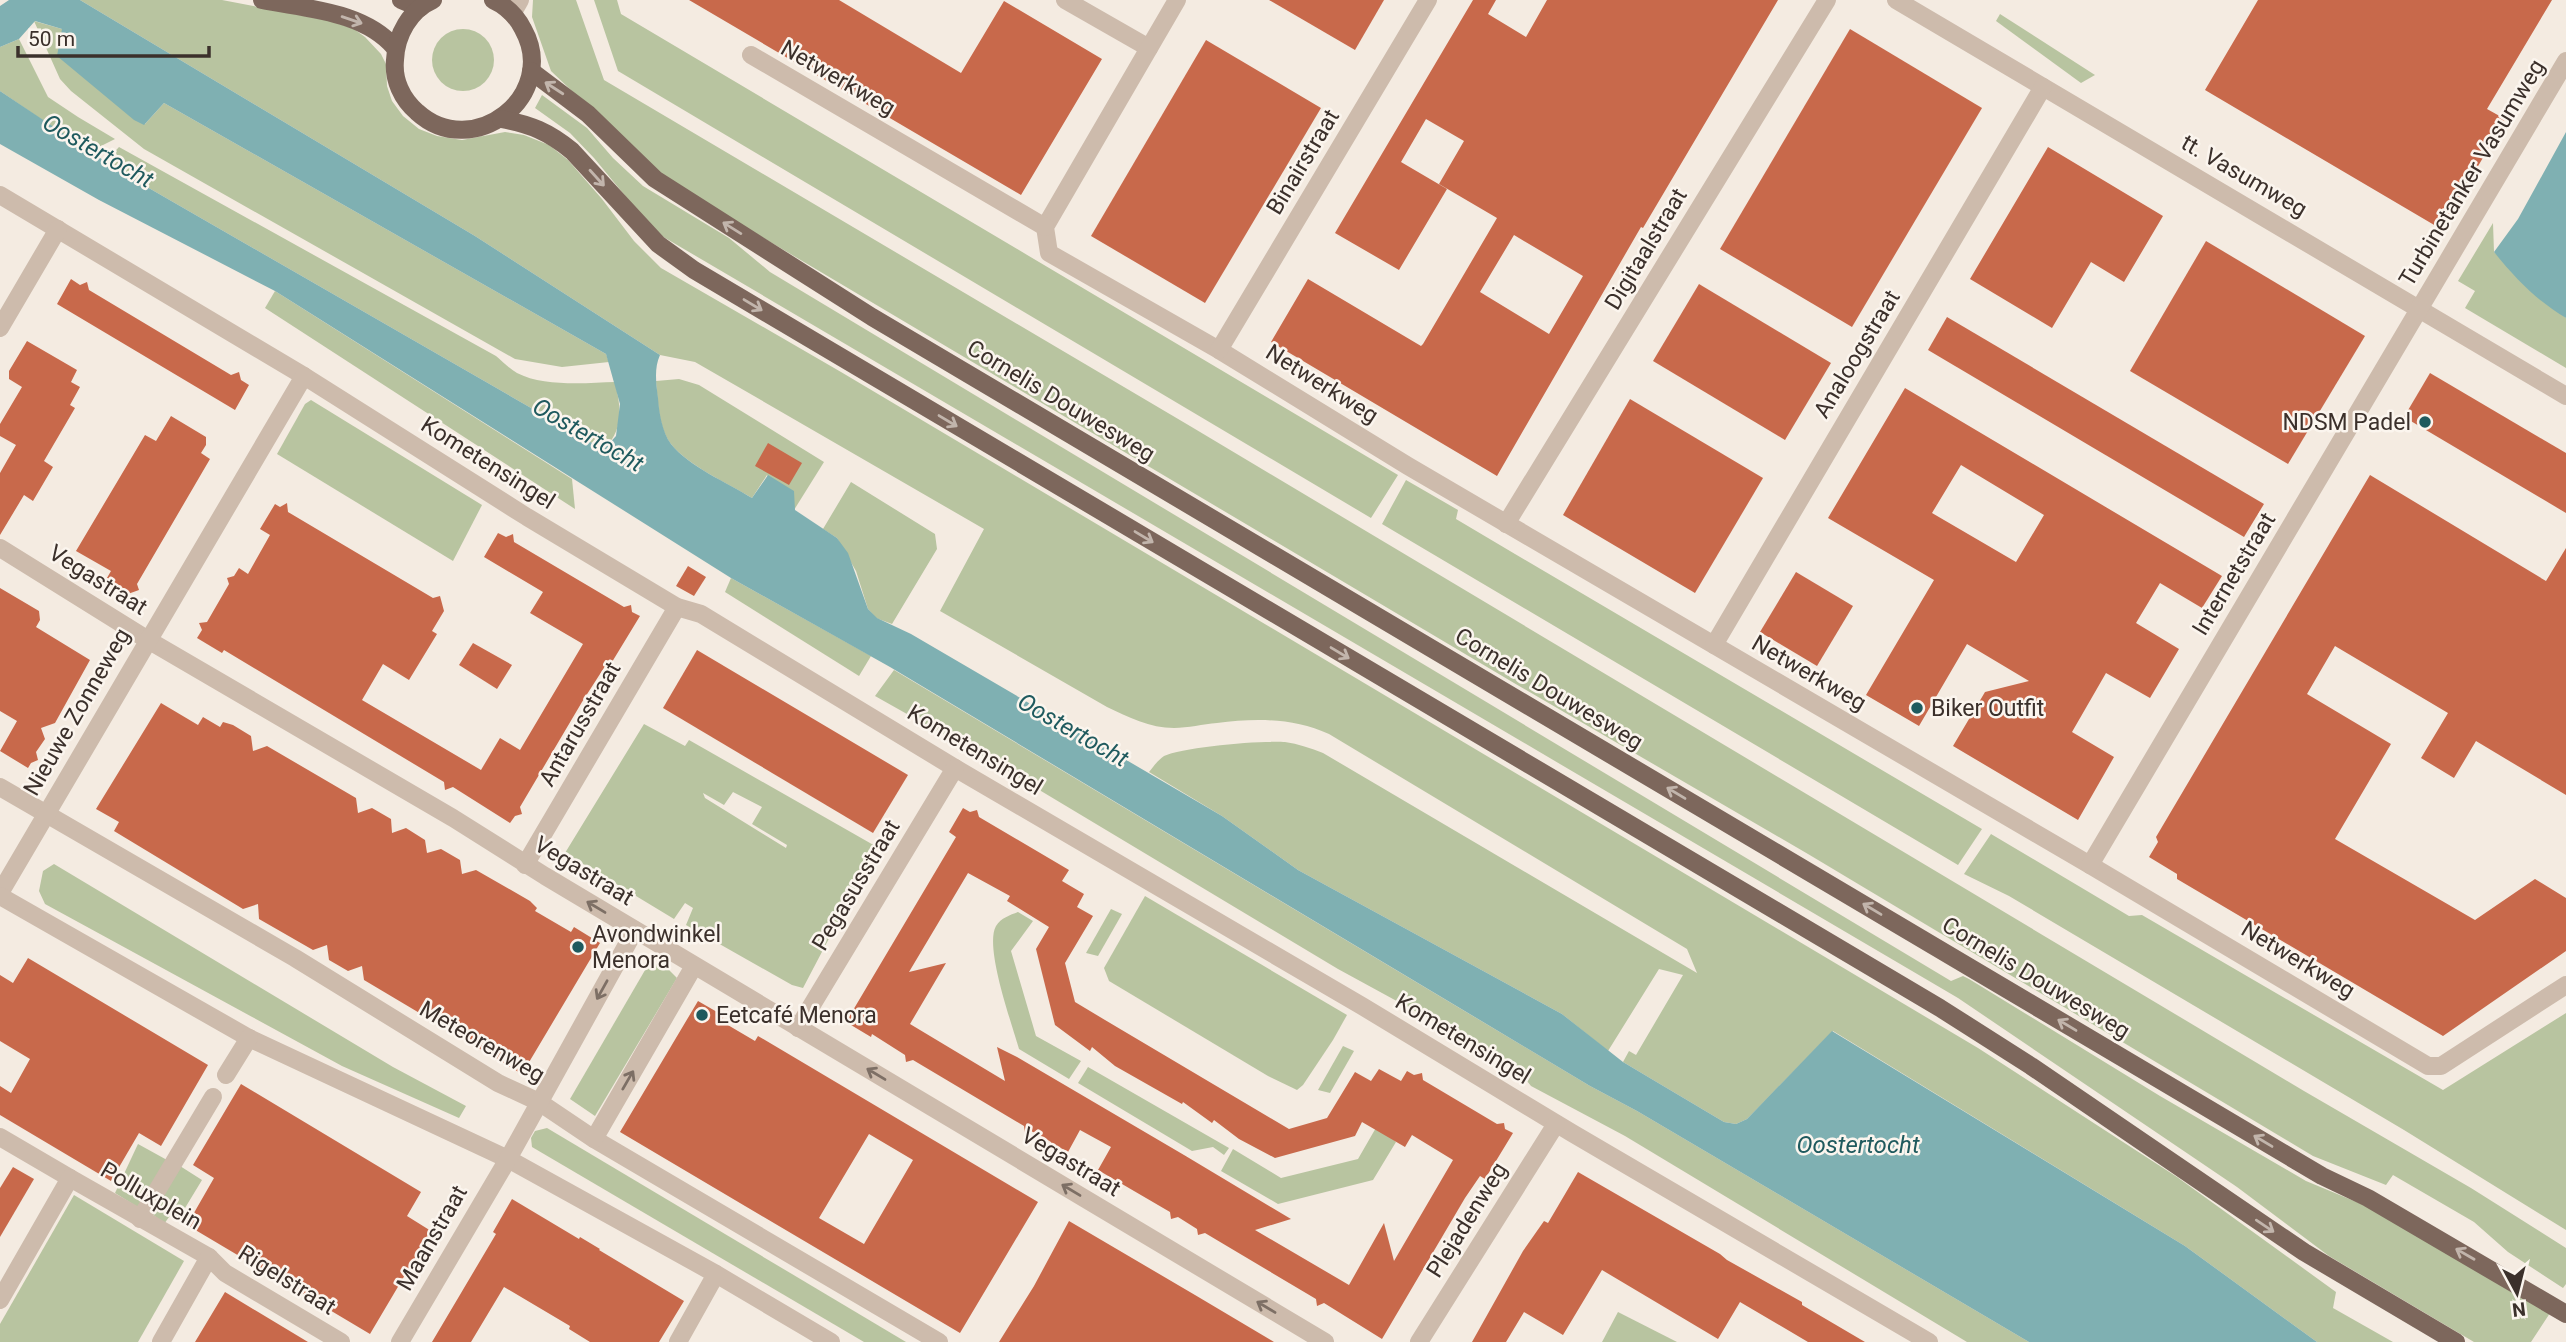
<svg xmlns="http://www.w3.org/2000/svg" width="2566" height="1342" font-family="Roboto,sans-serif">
<rect width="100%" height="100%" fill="#f4ebe1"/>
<g fill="#b8c4a0" fill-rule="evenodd">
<path d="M80 0H222L331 21 354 29 365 37 381 54 386 64 387 86 392 101 403 116 419 129 437 136 462 140 505 132 524 135 549 145 568 160 602 199 634 241 661 268 841 372 1978 1048 2177 1177 2336 1292 2333 1308 2393 1342H2317L2185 1246 1833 1031 1747 1119 1736 1124 1724 1122 1623 1062 1629 1051 1636 1055 1683 975 1659 969 1608 1051 1562 1014 1298 870 1222 816 1149 772C1153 767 1158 760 1164 756 1182 747 1265 740 1285 742 1298 744 1311 748 1323 753L1697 973 1687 949 1329 734C1293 718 1256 718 1217 723 1203 724 1188 728 1174 728 1150 728 1128 717 1107 707L940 611 984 529 695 362 660 355 475 236Z"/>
<path d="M533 0H576L604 80 1190 426 2304 1091 2471 1188 2566 1248V1284L2563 1288 2508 1252 2474 1222 2393 1175 2386 1185 2313 1156 1808 854 1514 683 664 179 551 71 532 17Z"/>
<path d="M594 0H617L621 14 1398 475 1371 518 618 71Z"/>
<path d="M2000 14 2095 75 2081 83 1996 21Z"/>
<path d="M34 21 62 29 145 124 164 103 606 354 609 362 562 367 515 359 144 149 71 91 60 79Z"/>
<circle cx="463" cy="60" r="31"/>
<path d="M19 39 48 97 78 117 115 139 89 152 0 91V47Z"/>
<path d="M542 95 587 128 613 158 643 186 729 238 770 272 1951 981 1963 976 1969 979 2160 1096 2306 1181 2371 1208 2550 1313 2531 1342H2474L2329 1256 2237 1187 1958 998 655 232 594 158 570 133 535 108Z"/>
<path d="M119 147 496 356C503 362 510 369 517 373 544 387 586 383 615 382 621 408 624 429 604 449L599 447 121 172 105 162Z"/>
<path d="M2493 223 2494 252 2566 318V368L2465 308 2475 291 2458 281Z"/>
<path d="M275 291 572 479 575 509 265 308Z"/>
<path d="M679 379 699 385 824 462 794 510 767 475 752 498C729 484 687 465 671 444 658 427 658 400 656 381Z"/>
<path d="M311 400 482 505 453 561 277 454 305 404Z"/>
<path d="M1406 480 1458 510 1456 519 1515 554 1982 829 1958 865 1382 524Z"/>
<path d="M851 482 935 534 937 549 892 624 876 618 868 609 856 571 837 538 823 529Z"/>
<path d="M731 578 871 656 859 676 725 592Z"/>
<path d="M894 670 1590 1086 1637 1111 2029 1342H1967L1625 1136 1531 1086 1514 1065 1338 969 1001 767 875 696Z"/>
<path d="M644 724 685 746 689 740 877 847 803 988 792 985 686 925 693 908 685 903 674 919 565 853ZM733 792 762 807 752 824 787 845 786 848 705 798 703 793 724 805Z"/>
<path d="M1991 834 2129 916 2142 915 2443 1090 2566 1013V1230L2404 1130 2009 896 1964 874Z"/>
<path d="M54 864 393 1067 466 1106 459 1118 342 1066 45 904 39 891 43 871Z"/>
<path d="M1145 896 1347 1015 1333 1040 1303 1085 1297 1090 1268 1076 1109 981 1104 968Z"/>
<path d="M1111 909 1122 914 1098 956 1086 953Z"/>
<path d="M1018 912 1033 921 1011 951 1036 1036 1081 1061 1069 1079 1019 1049C1012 1024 984 947 996 926 1001 918 1010 915 1018 912Z"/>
<path d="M654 963 669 970 677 978 595 1116 570 1099 648 965Z"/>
<path d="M1343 1046 1354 1051 1330 1093 1318 1090Z"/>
<path d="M1088 1067 1229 1148 1224 1155 1213 1147 1192 1151 1078 1083Z"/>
<path d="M1377 1126 1396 1142 1373 1180 1278 1204 1221 1171 1233 1149 1281 1178 1358 1159Z"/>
<path d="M547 1128 906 1342H864L532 1147 531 1138 535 1131Z"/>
<path d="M138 1144 167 1160 139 1208 115 1193Z"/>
<path d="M180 1166 202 1180 185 1208 177 1206 164 1224 151 1213Z"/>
<path d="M74 1195 184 1261 138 1342H0V1324Z"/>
<path d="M1618 1312 1677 1342H1602Z"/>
</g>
<g fill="#7fb0b2">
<path d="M9 0H80L475 236 660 355C654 368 656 383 658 398 659 412 662 432 671 444 688 466 728 483 752 498L768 475 794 491 795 510 837 538 848 553 868 609 877 618 911 634 1222 816 1298 870 1562 1014 1623 1062 1724 1122 1736 1124 1747 1119 1832 1031 2185 1246 2317 1342H2029L1637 1111 1590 1086 890 667 731 578 275 291 99 200 0 144V91L121 172 599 447 604 449 616 436 620 404 606 354 164 103 144 125 134 120 57 56 62 29 35 21 19 39 0 47V6Z"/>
<path d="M2566 132V318C2537 301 2515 278 2494 252L2518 219Z"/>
</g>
<g fill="#c8694b" fill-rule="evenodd">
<path d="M689 0H839L961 73 1004 1 1102 59 1021 195Z"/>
<path d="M1269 0H1384L1355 50Z"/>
<path d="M1473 0H1496L1488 14 1526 37 1547 0H1778L1643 228 1641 227 1497 476 1271 342 1308 279 1421 346 1423 344 1497 218 1439 184 1464 141 1426 119 1401 162 1447 189 1399 270 1335 233ZM1514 235 1583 276 1549 334 1480 292Z"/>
<path d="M2258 0H2552L2487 109 2505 119 2504 122 2441 229 2205 90Z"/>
<path d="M1850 29 1982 108 1852 327 1720 249Z"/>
<path d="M1206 40 1321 108 1205 303 1091 236Z"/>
<path d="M2048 147 2163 216 2124 282 2091 262 2052 328 1970 279Z"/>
<path d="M2206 241 2365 336 2288 464 2130 371Z"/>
<path d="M71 279 80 285 87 282 89 290 231 375 239 372 241 380 249 385 235 410 57 304Z"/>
<path d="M1699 284 1831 363 1785 440 1653 361Z"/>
<path d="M1947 317 2264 504 2244 537 1928 350Z"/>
<path d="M27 341 77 370 71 382 80 387 70 405 75 408 44 461 53 467 33 501 24 495 0 535V473L16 445 0 436V424L22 387 9 379V371Z"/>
<path d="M2430 373 2566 453V513L2404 417Z"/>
<path d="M1905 388 2222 576 2202 608 2160 583 2136 623 2179 649 2150 698 2106 673 2072 732 2114 757 2078 820 1953 746 1985 692 2029 681 1967 644 1919 726 1866 695 1934 580 1828 518ZM1961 465 2044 515 2016 562 1932 513Z"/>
<path d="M1630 399 1763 478 1695 593 1563 515Z"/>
<path d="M171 416 206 437V445L201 453 210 459 137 584 139 590 125 595 104 583 111 571 76 551 145 435 156 441Z"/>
<path d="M768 443 802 463 789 485 755 466Z"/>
<path d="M2370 475 2546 581 2566 548V795L2476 741 2454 778 2421 758 2448 713 2335 646 2307 694 2391 744 2335 839 2475 920 2535 879 2566 898V951L2443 1036 2177 879V874L2149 857 2158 842 2156 837Z"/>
<path d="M287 503 288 512 433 598 440 596 444 611 432 631 437 634 409 680 383 664 362 700 481 770 500 738 520 750 583 644 530 613 543 592 484 557 498 533 506 537 513 534 514 542 624 607 631 605 632 612 640 616 612 662 609 660 582 702 520 807 522 814 515 816 510 823 453 787 445 790 444 782 224 650 222 653 197 638 202 630 199 623 207 622 229 584 227 578 234 576 239 568 248 574 270 535 260 529 275 504 280 507Z"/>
<path d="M688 566 706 577 694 596 676 586Z"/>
<path d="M1796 572 1853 606 1817 666 1760 632Z"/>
<path d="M0 588 39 611 40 620 36 627 90 660 55 723 41 728 45 739 36 752 38 760 31 763 28 768 0 751 17 721 0 711Z"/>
<path d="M473 643 512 665 497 689 459 665Z"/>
<path d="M697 650 908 775 873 833 663 708Z"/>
<path d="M161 703 198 725 203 717 220 727 223 722 233 725 251 736 253 751 267 746 356 798 358 813 372 808 391 819 392 833 406 828 425 840 427 853 441 849 460 860 462 874 476 870 530 901 537 908 535 911 571 932 574 927 600 943 522 1074 364 980 362 966 348 971 329 960 327 945 313 950 259 919 258 904 243 909 114 831 119 822 96 809Z"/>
<path d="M963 808 970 812 977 810 979 817 1069 870 1062 881 1084 894 1077 907 1093 916 1065 963 1075 1002 1105 1020 1289 1129 1327 1118 1355 1072 1371 1081 1379 1069 1401 1081 1407 1071 1414 1075 1422 1073 1423 1080 1497 1124 1504 1123 1505 1129 1513 1133 1485 1179 1480 1176 1465 1198 1382 1339 1324 1303 1317 1306 1316 1299 1205 1233 1198 1235 1197 1229 1178 1217 1171 1219 1170 1212 1098 1170 1111 1147 1080 1130 1068 1152 1059 1147 1052 1149 1051 1142 1043 1137 1031 1131 1025 1133 1024 1126 913 1060 906 1062 905 1055 872 1034 871 1037 846 1022 956 837 949 832ZM968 873 1010 896 1007 901 1049 927 1036 949 1055 1025 1090 1051 1092 1047 1115 1066 1182 1104 1183 1102 1212 1123 1214 1120 1239 1139 1275 1158 1355 1136 1362 1122 1405 1147 1412 1135 1453 1160 1394 1261 1384 1223 1349 1285 1255 1230 1291 1219 1184 1155 1017 1057 997 1047 1005 1081 910 1024 946 963 909 972Z"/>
<path d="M28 958 208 1065 161 1146 139 1133 111 1181 0 1115V1086L11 1093 30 1059 0 1041V975L13 983Z"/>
<path d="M698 1001 724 1016 721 1021 755 1041 758 1036 1038 1202 960 1333 620 1132ZM869 1134 913 1160 864 1244 819 1218Z"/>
<path d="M241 1084 421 1192 407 1216 431 1231 370 1334 187 1225 214 1178 193 1165Z"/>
<path d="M13 1167 34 1179 0 1237V1188Z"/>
<path d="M1578 1172 1720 1254 1727 1260 1802 1302V1305L1865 1342H1808L1740 1302 1718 1339 1602 1270 1563 1335 1524 1312 1506 1342H1472L1523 1251 1544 1221 1548 1223Z"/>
<path d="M512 1199 579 1239 580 1237 600 1249 599 1250 684 1301 659 1342H590L569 1329 570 1326 504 1287 471 1342H432L496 1234 493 1232Z"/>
<path d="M1069 1221 1195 1295 1274 1342H999L1034 1286Z"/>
<path d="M225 1292 253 1309 308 1342H195Z"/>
</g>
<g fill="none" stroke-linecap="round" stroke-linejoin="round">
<g stroke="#cdbbac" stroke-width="18">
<path d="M1065 0 1149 48"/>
<path d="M1177 0 1045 227 1049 253 1219 350 1408 466 2090 865 2428 1066H2441L2566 985"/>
<path d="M1896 0 2566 396"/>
<path d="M512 14 520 0"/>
<path d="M751 55 1045 227"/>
<path d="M0 195 304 376 527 517 677 607 701 614 955 768 1362 1006 1572 1133 1929 1342"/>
<path d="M0 328 58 229"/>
<path d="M1219 350 1428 0"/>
<path d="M1506 524 1827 0"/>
<path d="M0 548 148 640 453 818 545 876 1325 1342"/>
<path d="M1714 645 2043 87"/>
<path d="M0 787 295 958 498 1083 539 1102 594 1139 939 1342"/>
<path d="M525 865 677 607"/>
<path d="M2090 865 2566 61"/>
<path d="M0 893 304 376"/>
<path d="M0 896 249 1038 508 1159 716 1274 831 1342"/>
<path d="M798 1028 955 768"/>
<path d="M226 1075 249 1038"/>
<path d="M0 1137 70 1178"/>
<path d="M594 1139 694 966"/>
<path d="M140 1219 213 1097"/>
<path d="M0 1300 70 1178 209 1257 225 1273 341 1342"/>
<path d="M161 1342 209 1257"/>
<path d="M400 1342 508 1159 635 930"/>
<path d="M678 1342 716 1274"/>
<path d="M1419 1342 1556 1124"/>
</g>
<g stroke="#7d675c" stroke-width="18">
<path d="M262 0C306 9 364 11 395 48"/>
<path d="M401 0 420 8"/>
<path d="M433 0C410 10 396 35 395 60 393 80 402 99 417 112 473 163 560 95 523 29 517 17 506 6 493 0"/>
<path d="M531 71 588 114 655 179 872 317 2322 1176 2368 1198 2566 1314"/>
<path d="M501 119C530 124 549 132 572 151L658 244 694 270 1940 1008 2031 1066 2304 1252 2456 1342"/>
</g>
</g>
<defs><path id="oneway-shaft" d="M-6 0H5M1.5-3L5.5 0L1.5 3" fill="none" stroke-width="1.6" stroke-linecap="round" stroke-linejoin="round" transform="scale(1.75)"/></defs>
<g stroke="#c2b5ac">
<use href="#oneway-shaft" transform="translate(352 20) rotate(19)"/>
<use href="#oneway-shaft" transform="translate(554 88) rotate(-147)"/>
<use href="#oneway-shaft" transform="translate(597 178) rotate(48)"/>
<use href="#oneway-shaft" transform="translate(732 228) rotate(-148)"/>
<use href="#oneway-shaft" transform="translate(753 305) rotate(31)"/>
<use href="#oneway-shaft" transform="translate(948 421) rotate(31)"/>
<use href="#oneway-shaft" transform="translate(1144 537) rotate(31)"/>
<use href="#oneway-shaft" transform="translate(1340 653) rotate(31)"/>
<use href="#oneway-shaft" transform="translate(1676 793) rotate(-149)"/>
<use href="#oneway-shaft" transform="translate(1872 909) rotate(-149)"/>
<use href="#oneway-shaft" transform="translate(2067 1025) rotate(-149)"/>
<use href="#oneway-shaft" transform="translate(2263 1141) rotate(-149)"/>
<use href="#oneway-shaft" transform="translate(2265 1226) rotate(34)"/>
<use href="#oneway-shaft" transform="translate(2465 1254) rotate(-150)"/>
</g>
<g stroke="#7d6f65">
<use href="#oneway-shaft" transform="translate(596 907) rotate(-149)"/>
<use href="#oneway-shaft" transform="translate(602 990) rotate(119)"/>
<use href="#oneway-shaft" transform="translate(876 1074) rotate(-149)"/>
<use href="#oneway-shaft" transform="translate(628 1080) rotate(-60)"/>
<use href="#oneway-shaft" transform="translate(1071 1190) rotate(-149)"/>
<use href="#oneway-shaft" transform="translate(1266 1307) rotate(-149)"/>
</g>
<g fill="#1f5a5e" stroke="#fbf5ee" stroke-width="2.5">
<circle cx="2425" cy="422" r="7"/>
<circle cx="1917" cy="708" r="7"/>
<circle cx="578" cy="947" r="7"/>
<circle cx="702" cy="1015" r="7"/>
</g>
<g text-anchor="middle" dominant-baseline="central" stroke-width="5" stroke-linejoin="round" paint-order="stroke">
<g font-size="23" fill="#3b302b" stroke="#fbf5ee">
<text transform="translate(838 78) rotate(30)">Netwerkweg</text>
<text transform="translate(1303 162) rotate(-59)">Binairstraat</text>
<text transform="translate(2472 173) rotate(-59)">Turbinetanker Vasumweg</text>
<text transform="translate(2244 176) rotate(30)">tt. Vasumweg</text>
<text transform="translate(1646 249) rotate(-59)">Digitaalstraat</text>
<text transform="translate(1857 354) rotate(-59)">Analoogstraat</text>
<text transform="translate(1322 384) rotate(32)">Netwerkweg</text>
<text transform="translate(1061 401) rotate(31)">Cornelis Douwesweg</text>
<text transform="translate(488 463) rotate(32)">Kometensingel</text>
<text transform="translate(2234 574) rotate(-59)">Internetstraat</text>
<text transform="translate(98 580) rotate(32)">Vegastraat</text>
<text transform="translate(1809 673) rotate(30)">Netwerkweg</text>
<text transform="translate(1549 689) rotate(31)">Cornelis Douwesweg</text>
<text transform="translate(77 712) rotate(-60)">Nieuwe Zonneweg</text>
<text transform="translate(580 724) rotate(-60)">Antarusstraat</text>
<text transform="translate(975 750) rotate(31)">Kometensingel</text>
<text transform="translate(584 871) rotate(31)">Vegastraat</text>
<text transform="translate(856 885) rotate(-59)">Pegasusstraat</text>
<text transform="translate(2298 960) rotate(31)">Netwerkweg</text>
<text transform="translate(2036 978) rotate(31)">Cornelis Douwesweg</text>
<text transform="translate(1463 1039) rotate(31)">Kometensingel</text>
<text transform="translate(482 1042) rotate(30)">Meteorenweg</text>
<text transform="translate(1071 1162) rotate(31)">Vegastraat</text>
<text transform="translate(151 1196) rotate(30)">Polluxplein</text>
<text transform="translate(1467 1220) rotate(-58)">Plejadenweg</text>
<text transform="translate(432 1238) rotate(-60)">Maanstraat</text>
<text transform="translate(287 1280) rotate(32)">Rigelstraat</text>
</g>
<g font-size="23" fill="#3b302b" stroke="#fbf5ee" text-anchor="start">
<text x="2411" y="422" text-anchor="end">NDSM Padel</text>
<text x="1931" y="708">Biker Outfit</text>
<text x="592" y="934">Avondwinkel<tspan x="592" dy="26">Menora</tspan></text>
<text x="716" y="1015">Eetcafé Menora</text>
</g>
<g font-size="24" font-style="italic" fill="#1f5a5e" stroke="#fbf5ee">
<text transform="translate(98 151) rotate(30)">Oostertocht</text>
<text transform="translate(588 435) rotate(30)">Oostertocht</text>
<text transform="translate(1073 730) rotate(30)">Oostertocht</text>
<text x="1858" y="1145">Oostertocht</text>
</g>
</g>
<g transform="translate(2517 1293) rotate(173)" stroke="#fbf5ee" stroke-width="5" paint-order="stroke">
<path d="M0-5L12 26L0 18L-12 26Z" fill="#3b302b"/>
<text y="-10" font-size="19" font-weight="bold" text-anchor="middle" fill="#3b302b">N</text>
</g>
<path d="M18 46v10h191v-10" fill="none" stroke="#3b302b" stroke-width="3.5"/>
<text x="28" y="46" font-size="21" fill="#3b302b" stroke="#fbf5ee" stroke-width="5" paint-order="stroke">50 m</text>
</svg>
